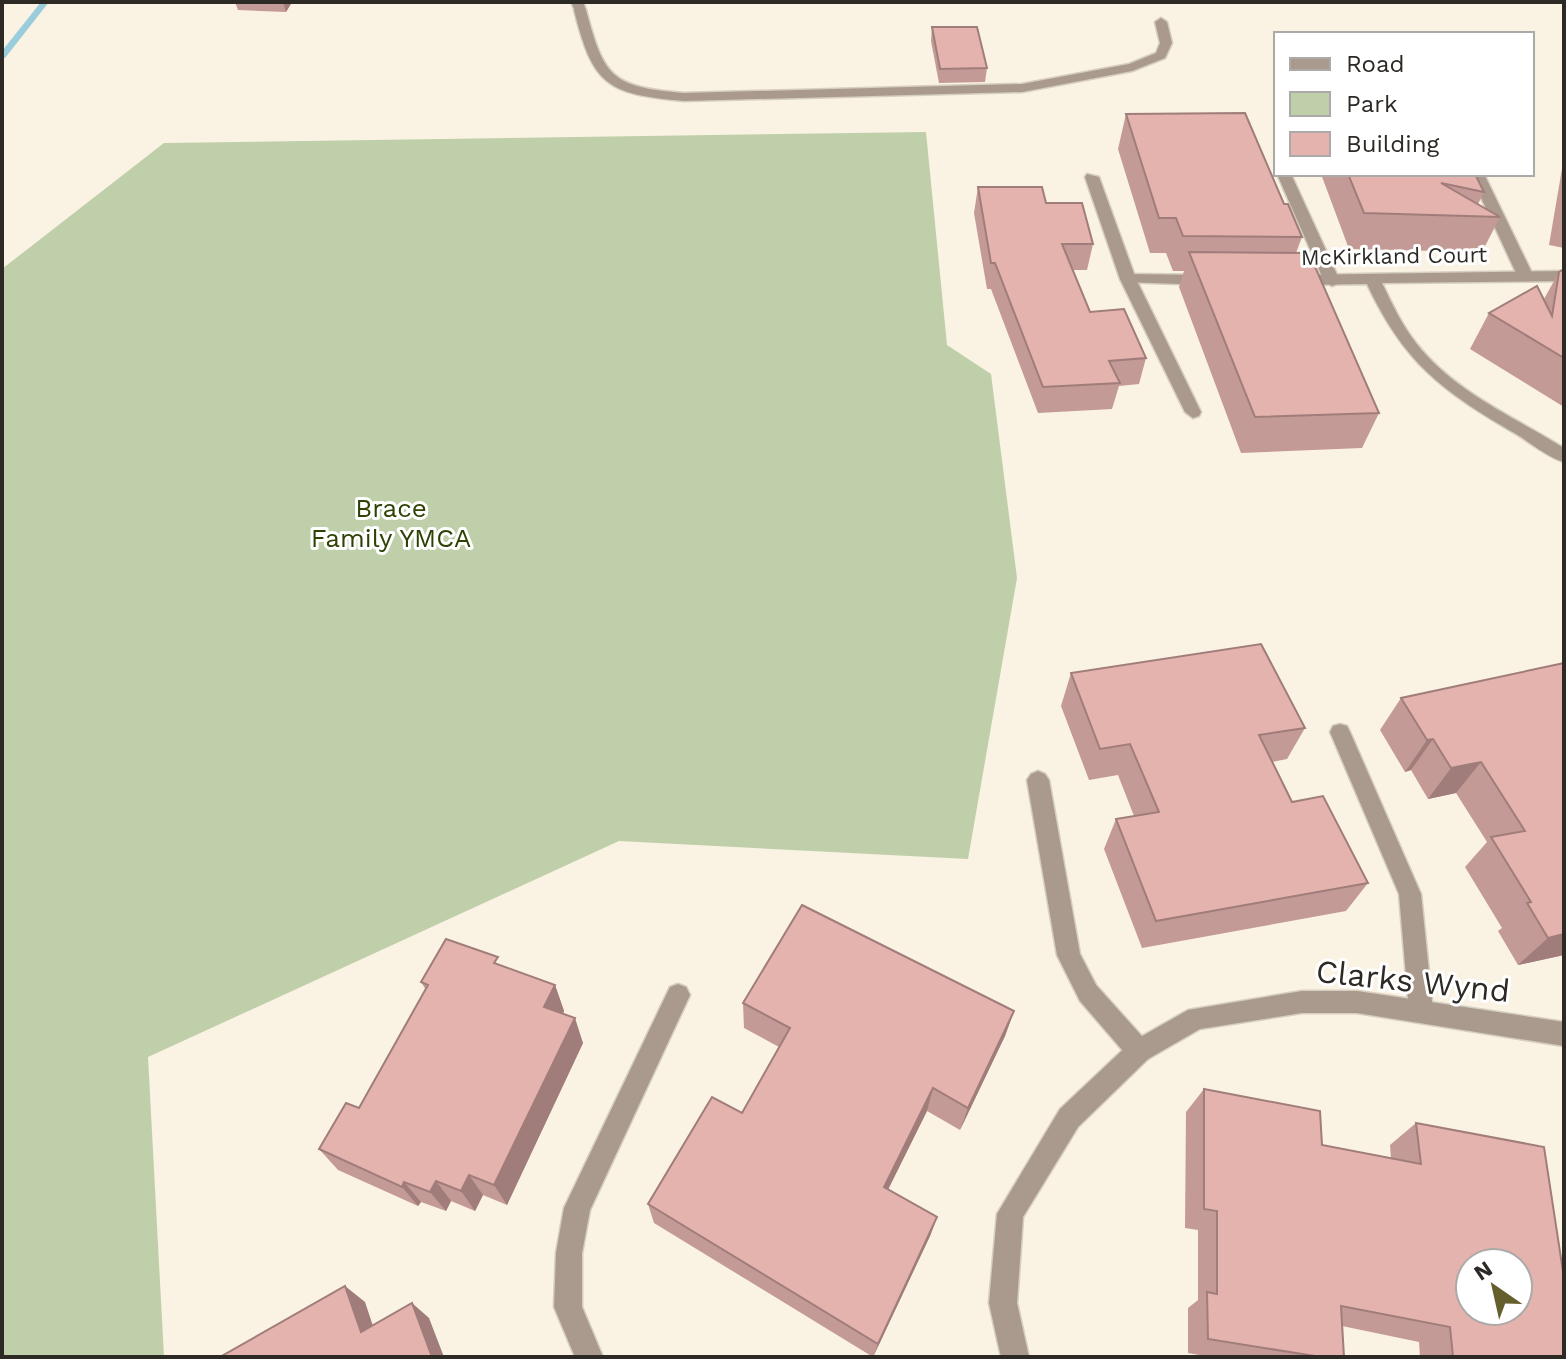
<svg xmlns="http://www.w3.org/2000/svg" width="1566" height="1359" font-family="'Work Sans',sans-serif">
<rect width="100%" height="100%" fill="#faf2e3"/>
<path fill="#bfcfaa" d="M926 132 947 345 991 374 1017 578 968 859 619 841 148 1057 164 1357H2V269L164 143Z"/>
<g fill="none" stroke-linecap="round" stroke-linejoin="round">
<path fill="#9acddc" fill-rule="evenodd" d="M41 2H49L5 58H2V51Z"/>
<g stroke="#d5cec1" stroke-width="3">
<g id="service">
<path d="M580 6 586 10C604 78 612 87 684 93L1022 84 1129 64 1156 53 1160 43 1155 22 1161 18 1167 22 1172 43 1165 58 1132 71 1022 92 684 101C606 94 593 85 574 10Z"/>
<path d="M1087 174 1099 177 1136 279 1201 412 1199 416 1193 418 1185 412 1120 279 1085 177Z"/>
<path d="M1277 174H1291L1340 281 1337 284 1332 286 1324 281Z"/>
<path d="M1470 174H1484L1533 275 1530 278 1525 280 1517 275Z"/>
<path d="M1340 724 1347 726 1350 732 1421 894 1433 1011 1429 1019 1421 1022 1413 1019 1409 1011 1399 894 1330 732 1333 726Z"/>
<path d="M1038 771 1045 774 1049 780 1080 954 1096 985 1148 1043 1151 1051 1148 1059 1139 1063 1130 1059 1080 1001 1057 955 1027 780 1031 774Z"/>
<path d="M678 984 686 987 690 995 590 1210 582 1253V1307L603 1357H575L554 1307 556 1253 564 1208 670 987Z"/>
</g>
</g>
<g stroke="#d5cec1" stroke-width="3">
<g id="minor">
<path d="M571 2H583L586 10 576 13Z"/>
<path d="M1564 271V281L1382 283C1392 304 1402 325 1416 343 1453 391 1514 417 1564 448V462C1547 457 1531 443 1516 434 1442 391 1404 363 1367 284L1296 285 1288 280 1296 275Z"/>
<path d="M1128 274 1208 275 1216 280 1208 285 1123 282 1120 279Z"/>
<path d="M1302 991H1357L1564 1022V1046L1357 1013H1302L1200 1029 1148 1059 1078 1127 1023 1217 1017 1303 1029 1357H1001L989 1303 997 1214 1060 1109 1130 1043 1188 1010Z"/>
</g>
</g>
<use href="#service" fill="#aa9a8d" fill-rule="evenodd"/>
<use href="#minor" fill="#aa9a8d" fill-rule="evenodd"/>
</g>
<g fill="#c49a96">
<path d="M235 2H292L286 12 238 10Z"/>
<path d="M932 27 987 68 985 82 939 83 931 41Z"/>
<path d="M1126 114 1284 204 1302 237 1296 253 1379 413 1362 448 1241 453 1179 287 1184 271H1173L1166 253H1150L1118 149Z"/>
<path d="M1564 157V248L1549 245Z"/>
<path d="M1321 174H1475L1484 192 1478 204 1500 217 1482 252 1349 249Z"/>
<path d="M978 187 1046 203 1093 244 1087 270H1073L1090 312 1146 358 1139 384 1119 386 1112 409 1038 413 991 289H987L974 213Z"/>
<path d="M1564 269V407L1470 349 1489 313 1544 299 1559 272Z"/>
<path d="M1564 663V955L1518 965 1498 931 1502 928 1465 867 1487 842 1456 793 1428 799 1411 770 1405 772 1380 730 1401 698Z"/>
<path d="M1071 673 1305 728 1287 759 1272 762 1292 802 1368 883 1346 911 1142 948 1104 849 1116 819 1134 816 1118 775 1089 780 1061 706Z"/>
<path d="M501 966 555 985 564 1011 563 1014 583 1043 507 1205 483 1195 475 1211 451 1201 446 1211 421 1202 418 1206 338 1170 319 1149 359 1108 426 990 421 982Z"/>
<path d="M743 1003 1014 1011 1005 1036 960 1130 927 1111 888 1189 937 1217 930 1236 873 1357 654 1223 648 1204 742 1113 779 1047 744 1028Z"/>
<path d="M1204 1089 1322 1145 1391 1158 1390 1145 1416 1123 1564 1357H1420L1419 1342 1342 1326 1344 1357H1211L1188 1353V1308L1198 1300V1230L1185 1228 1186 1112Z"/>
</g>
<g fill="#a07d7a">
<path d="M283 2H292L286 12Z"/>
<path d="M1433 739 1411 770 1405 772 1427 740Z"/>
<path d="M1481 762 1456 793 1428 799 1451 768Z"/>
<path d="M1564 934V955L1518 965 1548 938Z"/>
<path d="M555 985 564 1011 553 1033 544 1007Z"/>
<path d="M1014 1011 1005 1036 960 1130 968 1108Z"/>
<path d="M575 1018 583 1043 507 1205 494 1185Z"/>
<path d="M933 1088 927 1111 880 1206 884 1187Z"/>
<path d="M469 1175 483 1195 475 1211 461 1191Z"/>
<path d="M436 1181 451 1201 446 1211 430 1192Z"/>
<path d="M404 1182 421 1202 418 1206 402 1187Z"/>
<path d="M937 1217 930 1236 873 1357 878 1344Z"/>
<path d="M345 1286 365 1302 380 1347 361 1332Z"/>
<path d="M412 1303 429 1318 444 1357H432Z"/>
</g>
<g fill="#e4b3ae" stroke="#a07d7a" stroke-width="2" fill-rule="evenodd">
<path d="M932 27H977L987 68 940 69Z"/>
<path d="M1245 113 1284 204H1288L1302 237 1183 236 1176 218H1159L1126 114Z"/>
<path d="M1348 174H1475L1484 192 1441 183 1500 217 1364 213Z"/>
<path d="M978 187H1042L1046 203H1082L1093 244H1062L1090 312 1124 309 1146 358 1109 361 1120 383 1043 387 995 263H991Z"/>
<path d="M1189 252 1309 253 1379 413 1255 417Z"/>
<path d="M1564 269V358L1489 313 1537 286 1552 316 1559 272Z"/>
<path d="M1261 644 1305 728 1259 735 1292 802 1323 796 1368 883 1156 921 1116 819 1159 812 1130 744 1100 749 1071 673Z"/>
<path d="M1564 663V934L1548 938 1527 903 1531 902 1491 837 1525 831 1481 762 1451 768 1433 739 1427 740 1401 698Z"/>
<path d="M802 905 1014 1011 968 1108 933 1088 884 1187 937 1217 878 1344 648 1204 712 1097 742 1113 790 1028 743 1003Z"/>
<path d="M446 939 498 957 494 963 555 985 544 1007 575 1018 494 1185 469 1175 461 1191 436 1181 430 1192 404 1182 402 1187 319 1149 346 1103 359 1108 428 985 421 982Z"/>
<path d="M1204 1089 1320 1111 1322 1145 1421 1164 1416 1123 1544 1147 1564 1278V1357H1453L1450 1327 1341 1306 1344 1357H1321L1208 1339 1207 1292 1217 1294V1211L1204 1209ZM1470 1263H1518V1311H1470Z"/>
<path d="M345 1286 361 1332 412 1303 432 1357H220Z"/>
</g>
<g text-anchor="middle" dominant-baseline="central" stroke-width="6" stroke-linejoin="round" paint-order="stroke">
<g font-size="22" fill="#2d2a25" stroke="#fff">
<text transform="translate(1394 256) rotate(-1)">McKirkland Court</text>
</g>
<g font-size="26" fill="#2e4203" stroke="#fff">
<text x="391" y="508">Brace<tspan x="391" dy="30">Family YMCA</tspan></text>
</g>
<g font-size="32" fill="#2d2a25" stroke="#fff">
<text transform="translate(1413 981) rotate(6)">Clarks Wynd</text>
</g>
</g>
<rect width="1566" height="1359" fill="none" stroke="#2d2a25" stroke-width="8"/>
<rect x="1274" y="32" width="260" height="144" fill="#ffffff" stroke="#abaaa8" stroke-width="2"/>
<rect x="1290" y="58" width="40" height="12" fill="#aa9a8d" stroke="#abaaa8" stroke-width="2"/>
<text x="1346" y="72" font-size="24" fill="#2d2a25">Road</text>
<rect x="1290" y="92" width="40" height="24" fill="#bfcfaa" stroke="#abaaa8" stroke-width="2"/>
<text x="1346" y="112" font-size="24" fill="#2d2a25">Park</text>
<rect x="1290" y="132" width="40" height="24" fill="#e4b3ae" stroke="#abaaa8" stroke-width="2"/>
<text x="1346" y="152" font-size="24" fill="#2d2a25">Building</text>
<g transform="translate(1494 1287) rotate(326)"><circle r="38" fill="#ffffff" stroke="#abaaa8" stroke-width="2"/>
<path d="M0-6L14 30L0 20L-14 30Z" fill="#645f2c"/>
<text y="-12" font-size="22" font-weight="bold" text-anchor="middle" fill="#2d2a25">N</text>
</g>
</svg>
